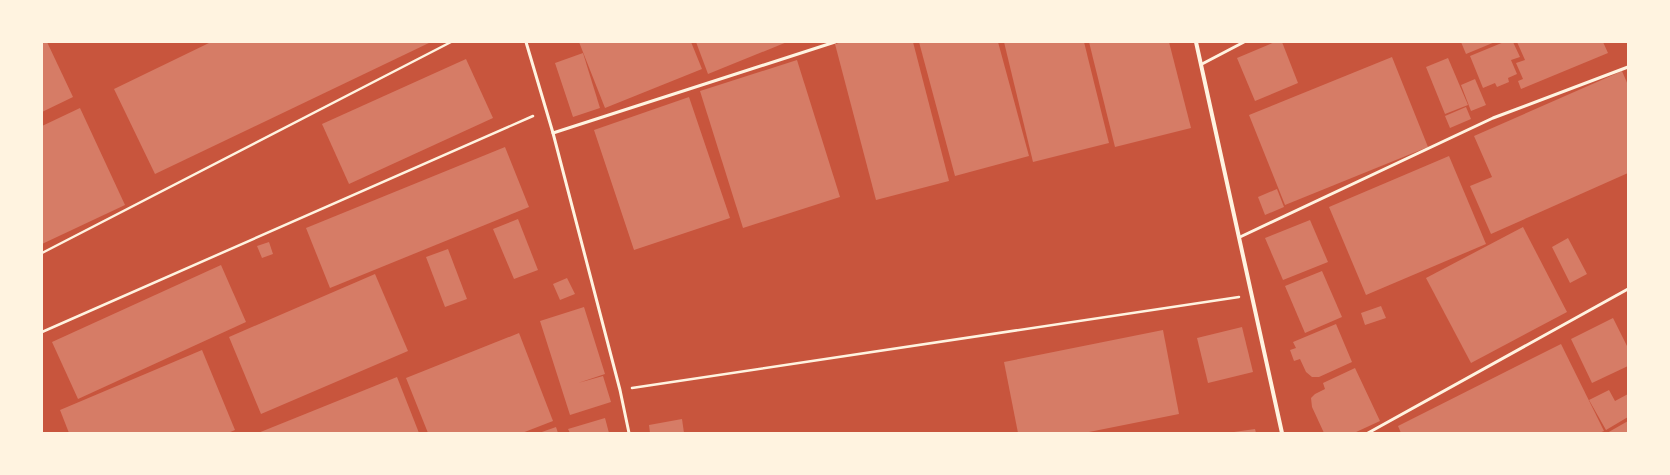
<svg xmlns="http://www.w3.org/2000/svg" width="1670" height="475" font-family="'Space Grotesk',sans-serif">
<rect width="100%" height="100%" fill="#c8553d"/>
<g fill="#d67c66">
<path d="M42 42H47L73 97 42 112Z"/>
<path d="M211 42H431L155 174 114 89Z"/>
<path d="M579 42H691L702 69 605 108Z"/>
<path d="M696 42H787L708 74Z"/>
<path d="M842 42H913L949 181 876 200 835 44Z"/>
<path d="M919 42H998L1029 156 955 176Z"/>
<path d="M1004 42H1084L1109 143 1033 162Z"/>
<path d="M1089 42H1169L1191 128 1115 147Z"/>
<path d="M1275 42H1282L1298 83 1255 101 1237 58Z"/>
<path d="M1461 42H1495L1466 54Z"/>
<path d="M1504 42H1513L1520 57 1511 60 1517 74 1508 78 1509 82 1497 87 1495 83 1483 88 1470 56Z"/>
<path d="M1517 42H1603L1608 53 1521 89 1518 81 1523 79 1516 63 1525 60Z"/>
<path d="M583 53 600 108 573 117 555 63Z"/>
<path d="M1392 57 1428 147 1285 205 1249 115Z"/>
<path d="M1448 58 1468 105 1445 114 1426 67Z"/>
<path d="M466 59 493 118 349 184 322 124Z"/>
<path d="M797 60 840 197 743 228 700 91Z"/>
<path d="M1622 71 1628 85V173L1491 234 1470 186 1492 177 1474 136Z"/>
<path d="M1475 79 1486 105 1471 111 1461 85Z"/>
<path d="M689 97 730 218 634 250 594 130Z"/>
<path d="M1466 107 1471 119 1450 128 1445 116Z"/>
<path d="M80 108 125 205 42 244V126Z"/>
<path d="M505 147 529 207 330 288 306 228Z"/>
<path d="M1449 156 1486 244 1366 295 1329 207Z"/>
<path d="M1277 189 1284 207 1265 215 1258 197Z"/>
<path d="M518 219 538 270 514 279 493 229Z"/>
<path d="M1310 220 1328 262 1283 280 1265 238Z"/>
<path d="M1523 227 1567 312 1471 363 1426 278Z"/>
<path d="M1568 238 1587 274 1570 283 1552 247Z"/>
<path d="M269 242 273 254 262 258 257 246Z"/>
<path d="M448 249 467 299 445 307 426 257Z"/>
<path d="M221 265 246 322 78 399 52 342Z"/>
<path d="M1322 271 1342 317 1305 333 1285 286Z"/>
<path d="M375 274 408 351 261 414 229 337Z"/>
<path d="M567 278 575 294 560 300 553 284Z"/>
<path d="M1381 306 1386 318 1365 325 1361 313Z"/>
<path d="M584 307 605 374 578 383 603 376 611 402 570 415 540 321Z"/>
<path d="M1613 318 1628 348V366L1592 383 1571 339Z"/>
<path d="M1336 324 1352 362 1319 377H1312L1306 372 1300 359 1294 361 1290 350 1296 348 1293 342Z"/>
<path d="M1242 327 1253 372 1208 383 1197 338Z"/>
<path d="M1163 330 1179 414 1084 433H1018L1004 362Z"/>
<path d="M519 333 553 421 522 433H428L406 378Z"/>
<path d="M1561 344 1604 431 1599 433H1401L1398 426Z"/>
<path d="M202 350 235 430 228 433H69L60 410Z"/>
<path d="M1355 368 1380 421 1354 433H1324L1312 407 1311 398 1315 394 1325 389 1323 383Z"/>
<path d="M397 377 419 433H258Z"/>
<path d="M1609 390 1615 401 1628 394V417L1606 430 1589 400Z"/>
<path d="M605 418 609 433H570L568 429Z"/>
<path d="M682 419 684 433H650L649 425Z"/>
<path d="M1628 421V433H1607Z"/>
<path d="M556 427 558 433H539Z"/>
<path d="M1255 429 1256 433H1234V432Z"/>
</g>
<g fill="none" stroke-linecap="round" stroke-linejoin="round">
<g stroke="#fff3e0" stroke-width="2.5">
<path d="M42 253 451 42"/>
<path d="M42 332 533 116"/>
<path d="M632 388 1239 297"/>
</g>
<g stroke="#fff3e0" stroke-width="3">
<path d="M526 42 553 133 620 390 629 433"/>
<path d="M1202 64 1244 42"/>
<path d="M553 133 835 42"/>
<path d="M1240 237 1493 118 1628 67"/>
<path d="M1368 433 1628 289"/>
</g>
<path stroke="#fff3e0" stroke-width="4" d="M1196 42 1282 433"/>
</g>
<rect width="1670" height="475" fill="none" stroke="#fff3e0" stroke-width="86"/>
</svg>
